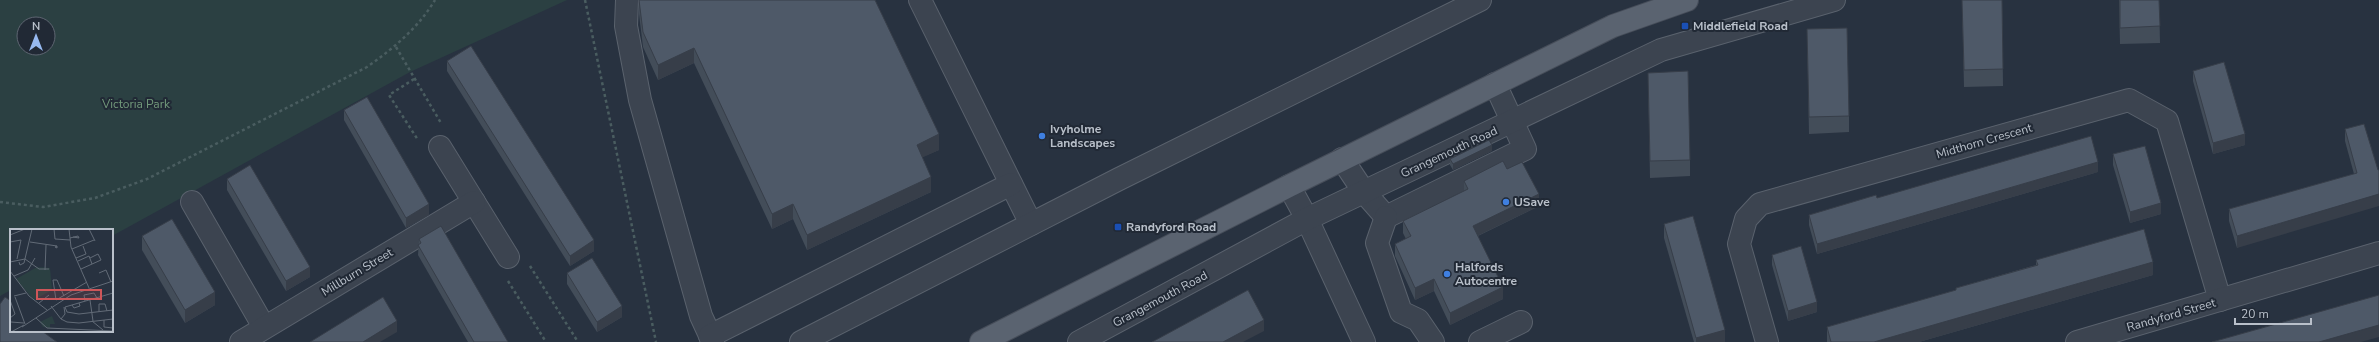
<svg xmlns="http://www.w3.org/2000/svg" width="2379" height="342" font-family="'Nunito Sans',sans-serif">
<rect width="100%" height="100%" fill="#283240"/>
<path fill="#2b4042" fill-rule="evenodd" d="M0 0H567L410 72 112 236V230H11V290L0 296ZM24 24H48V48H24Z"/>
<g fill="none" stroke-linecap="round" stroke-linejoin="round">
<g stroke="#5a626d" stroke-width="24">
<g id="minor">
<path d="M627 0 626 26 640 100 701 316 713 342"/>
<path d="M920 0 1031 224"/>
<path d="M440 147 508 257"/>
<path d="M1342 159 1364 192 1386 217 1525 149 1495 84"/>
<path d="M1289 186 1307 219 1364 342"/>
<path d="M192 202 264 327"/>
<path d="M1386 217 1377 243 1401 312 1418 320 1433 342"/>
<path d="M710 336 1011 184"/>
<path d="M241 342 474 202"/>
<path d="M801 342 1119 179 1480 0"/>
<path d="M1079 342 1307 219 1661 50 1834 0"/>
<path d="M1480 342 1521 322"/>
<path d="M1767 342 1739 244 1746 219 1760 204 2129 100 2167 121 2220 300"/>
<path d="M2077 342 2379 253"/>
</g>
</g>
<g stroke="#464d59" stroke-width="24">
<path id="major" d="M981 342 1289 186 1613 26 1687 0"/>
</g>
<g stroke="#4a5d60" stroke-width="2.5" stroke-dasharray="3 3" stroke-linecap="butt">
<path d="M585 0 656 342"/>
<path d="M396 47 441 123"/>
<path d="M414 79 389 95 418 140"/>
<path d="M0 202 43 207 95 198 147 179 367 67C394 48 418 28 435 0"/>
<path d="M530 266 578 342"/>
<path d="M508 281 546 342"/>
</g>
<use href="#minor" stroke="#3c4450" stroke-width="22"/>
<use href="#major" stroke="#5a6370" stroke-width="22"/>
</g>
<g fill="#434d59">
<path d="M639 0 939 150 922 157 931 192 807 250 793 219 772 229 694 63 658 80 643 47 639 14Z"/>
<path d="M1962 0H2002L2003 86 1964 87Z"/>
<path d="M2119 0H2159L2160 43 2120 44Z"/>
<path d="M1807 29 1849 116V132L1809 134Z"/>
<path d="M447 61 594 251 570 266 447 71Z"/>
<path d="M2193 71 2245 145 2213 154 2193 81Z"/>
<path d="M1648 73 1690 160V176L1650 178Z"/>
<path d="M344 110 429 215 406 228 344 120Z"/>
<path d="M2345 129 2378 170 2237 248 2229 221V209L2354 174 2345 141Z"/>
<path d="M1492 151 1453 170 1450 165V159Z"/>
<path d="M2113 154 2161 214 2130 223 2113 165Z"/>
<path d="M1507 169 1539 206 1478 236 1503 299 1450 325 1434 291 1415 300 1395 256V244L1406 239 1403 233V221L1464 191V181Z"/>
<path d="M2098 172 1817 254 1809 225V215L1877 198Z"/>
<path d="M227 179 310 277 286 291 227 190Z"/>
<path d="M1664 224 1725 342H1694L1664 238Z"/>
<path d="M142 236 215 305 185 323 142 250Z"/>
<path d="M419 239 508 342H468L418 255Z"/>
<path d="M1772 255 1817 312 1788 321 1772 265Z"/>
<path d="M2036 260 2153 275 1919 342H1827V327L1956 290V288L2036 265Z"/>
<path d="M567 273 622 317 597 332 567 284Z"/>
</g>
<g fill="#373e49">
<path d="M694 48V63L658 80V65Z"/>
<path d="M939 134V150L917 160V145Z"/>
<path d="M2245 134V145L2213 154V143Z"/>
<path d="M1492 145V151L1453 170V164Z"/>
<path d="M2098 162V172L1817 254V244Z"/>
<path d="M931 177V192L807 250V235Z"/>
<path d="M1539 194V206L1473 238V226Z"/>
<path d="M2379 194V206L2237 248V236Z"/>
<path d="M2161 203V214L2130 223V212Z"/>
<path d="M429 204V215L406 228V218Z"/>
<path d="M793 204V219L772 229V214Z"/>
<path d="M594 240V251L570 266V256Z"/>
<path d="M2153 262V275L1919 342H1874Z"/>
<path d="M310 267V277L286 291V281Z"/>
<path d="M1434 279V291L1415 300V288Z"/>
<path d="M1503 287V299L1450 325V313Z"/>
<path d="M215 292V305L185 323V310Z"/>
<path d="M1817 302V312L1788 321V311Z"/>
<path d="M622 306V317L597 332V322Z"/>
<path d="M1264 320V331L1243 342H1223Z"/>
<path d="M397 321V332L380 342H363Z"/>
<path d="M2379 325V337L2361 342H2319Z"/>
<path d="M1725 330V342H1696V338Z"/>
</g>
<g fill="#4e5968" stroke="#373e49">
<path d="M639 0H875L939 134 917 145 931 177 807 235 793 204 772 214 694 48 658 65 643 32Z"/>
<path d="M1962 0H2002L2003 69 1964 70Z"/>
<path d="M2120 0H2159L2160 26 2120 28Z"/>
<path d="M1847 28 1849 116 1809 117 1807 29Z"/>
<path d="M471 46 594 240 570 256 447 61Z"/>
<path d="M2224 62 2245 134 2213 143 2193 71Z"/>
<path d="M1688 71 1690 160 1650 161 1648 73Z"/>
<path d="M367 97 429 204 406 218 344 110Z"/>
<path d="M2364 124 2378 170H2379V194L2237 236 2229 209 2357 173 2345 129Z"/>
<path d="M2091 136 2098 162 1817 244 1809 215 1876 195 1877 198Z"/>
<path d="M1489 140 1492 145 1453 164 1450 159Z"/>
<path d="M2145 146 2161 203 2130 212 2113 154Z"/>
<path d="M1503 161 1507 169 1522 162 1539 194 1473 226 1503 287 1450 313 1434 279 1415 288 1395 244 1411 236 1403 221 1468 189 1464 181Z"/>
<path d="M250 165 310 267 286 281 227 179Z"/>
<path d="M1693 216 1725 330 1696 338 1664 224Z"/>
<path d="M172 219 215 292 185 310 142 236Z"/>
<path d="M441 226 508 342H474L418 245 421 243 419 239Z"/>
<path d="M2144 229 2153 262 1874 342H1831L1827 327 1956 290V288L2038 265 2036 260Z"/>
<path d="M1801 246 1817 302 1788 311 1772 255Z"/>
<path d="M592 258 622 306 597 322 567 273Z"/>
<path d="M1248 290 1264 320 1223 342H1152Z"/>
<path d="M2379 295V325L2319 342H2212Z"/>
<path d="M5 297 11 301V331H42L57 342H0V304Z"/>
<path d="M383 297 397 321 363 342H310Z"/>
</g>
<g fill="#1a4fb4" stroke="#212935" stroke-width="1.5">
<rect x="1681" y="22" width="8" height="8" rx="2"/>
<rect x="1114" y="223" width="8" height="8" rx="2"/>
</g>
<g fill="#3f7fe0" stroke="#212935" stroke-width="1.5">
<circle cx="1042" cy="136" r="4"/>
<circle cx="1506" cy="202" r="4"/>
<circle cx="1447" cy="274" r="4"/>
</g>
<g text-anchor="middle" dominant-baseline="central" stroke-width="4" stroke-linejoin="round" paint-order="stroke">
<g font-size="12" font-weight="bold" fill="#b9c0ca" stroke="#212935" text-anchor="start">
<text x="1693" y="26">Middlefield Road</text>
<text x="1050" y="129">Ivyholme<tspan x="1050" dy="14">Landscapes</tspan></text>
<text x="1514" y="202">USave</text>
<text x="1126" y="227">Randyford Road</text>
<text x="1455" y="267">Halfords<tspan x="1455" dy="14">Autocentre</tspan></text>
</g>
<g font-size="12" fill="#72997b" stroke="#212935">
<text x="136" y="104">Victoria Park</text>
</g>
<g font-size="12" fill="#b9c0ca" stroke="#212935">
<text transform="translate(1984 141) rotate(-16)">Midthorn Crescent</text>
<text transform="translate(1449 152) rotate(-25)">Grangemouth Road</text>
<text transform="translate(357 272) rotate(-31)">Millburn Street</text>
<text transform="translate(1160 299) rotate(-28)">Grangemouth Road</text>
<text transform="translate(2171 315) rotate(-16)">Randyford Street</text>
</g>
</g>
<g transform="translate(10 229)">
<rect width="103" height="103" fill="#283240"/>
<path d="M27 38 40 39 42 61 24 71 6 50ZM42 87 45 95H40V99L33 98 30 93Z" fill="#2b4042"/>
<path fill="none" stroke="#626b77" stroke-width="1" d="M44 0 45 10 60 11M59 0 61 18 79 59M79 0 85 12M0 6 15 0M60 9 68 7 69 9 63 8M0 13 11 11 7 30M20 13 47 17V19L45 18 47 17M62 20 84 11M66 29 76 25 73 17M15 30 29 40H39M68 32 79 27 82 35M0 33 15 30M9 33 10 36 14 34 22 0M71 40 91 31 88 25 80 29M35 41 36 16M0 42 19 67 37 81M89 44 96 41 101 53M4 47 18 41 25 29M4 67 16 64M5 68 15 95M46 71 43 51H47L54 67M46 71 77 53M80 71 83 92M75 72 74 66 84 64 87 69M29 74 39 66M62 76 64 79 70 77 69 74M41 77 51 90 57 93 69 94 103 90M57 83 55 78 103 64M57 83 69 85 103 81M89 83V75H95L97 82M0 89 5 85 0 71M26 89 37 99 103 102M51 90 55 85 54 78M94 91V98L103 99M82 92 93 101M1 93 14 94M12 98 61 66 103 52M1 103 14 96"/>
<path fill="#cd5659" fill-opacity="0.15" stroke="#cd5659" stroke-width="2" d="M27 61H91V70H27Z"/>
<rect width="103" height="103" fill="none" stroke="#b9c0ca" stroke-width="2"/>
</g>
<g transform="translate(36 36)"><circle r="19" fill="#212935" stroke="#5e6571"/>
<path d="M0-3L7 15L0 10L-7 15Z" fill="#97baf1"/>
<text y="-6" font-size="11" font-weight="bold" text-anchor="middle" fill="#b9c0ca">N</text>
</g>
<path d="M2235 318v6h76v-6" fill="none" stroke="#b9c0ca" stroke-width="2"/>
<text x="2241" y="318" font-size="12" fill="#b9c0ca" stroke="#212935" stroke-width="3" paint-order="stroke">20 m</text>
</svg>
